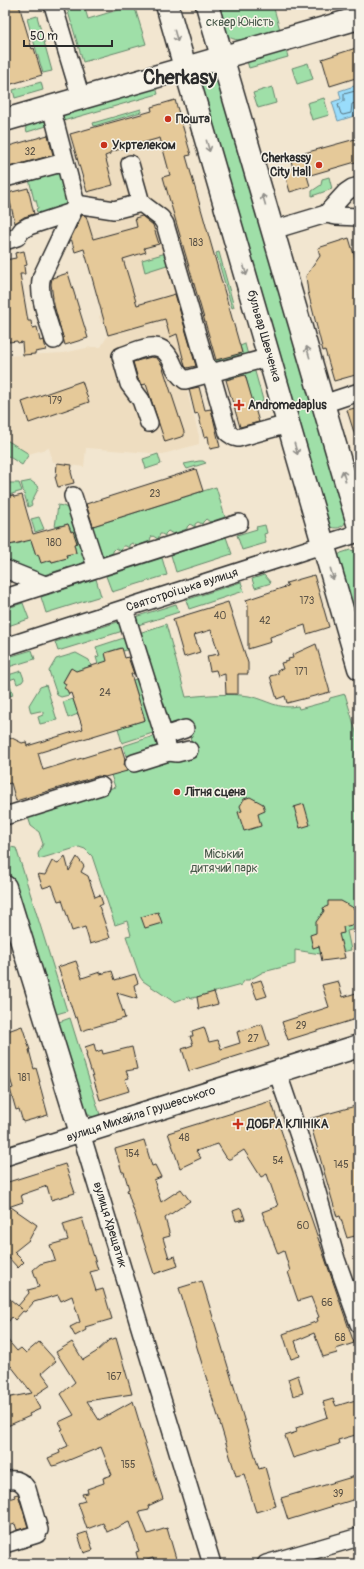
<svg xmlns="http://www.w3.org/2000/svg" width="364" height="1569" font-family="Pangolin,sans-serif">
<rect width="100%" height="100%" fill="#f2e6d0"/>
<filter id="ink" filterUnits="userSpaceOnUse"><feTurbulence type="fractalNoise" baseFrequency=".025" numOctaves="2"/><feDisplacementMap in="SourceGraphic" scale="8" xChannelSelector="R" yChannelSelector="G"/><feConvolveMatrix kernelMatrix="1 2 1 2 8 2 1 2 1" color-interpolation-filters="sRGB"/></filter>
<g filter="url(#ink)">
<g fill="#eeddc0">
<path d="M175 100 191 155 185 157 190 169 242 353 196 366 200 382 191 386 187 391 199 436V444L163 454 86 448 84 467 53 462 49 448 29 454 5 439V356L63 353 91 347H101L108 335 104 322 101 323 99 316 102 314 75 216 92 212 94 202 92 198H89L70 134 152 111 151 107Z"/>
<path d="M359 928V970L354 952 351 950 346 931Z"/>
</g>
<g fill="#9fdfa8" stroke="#65856a">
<path d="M66 5H84L88 19 134 5 146 44 83 62Z"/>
<path d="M215 5H273L280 30C264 35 236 49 224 32 219 25 217 13 215 5Z"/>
<path d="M37 16 52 71 43 73 27 19Z"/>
<path d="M286 50 288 57 249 68 247 61Z"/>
<path d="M308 63 313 79 297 84 292 68Z"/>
<path d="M214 71 217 72 347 521C342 528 336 530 328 526L198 77 201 75Z"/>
<path d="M41 82 43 90 15 98 13 90Z"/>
<path d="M156 87 158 94 63 121 61 115Z"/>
<path d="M272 87 276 103 258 108 253 93Z"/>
<path d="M324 98 329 115 312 120 307 103Z"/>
<path d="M141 109V112L94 126 93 123Z"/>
<path d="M50 118V125L27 132 25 125Z"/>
<path d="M60 167 73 204 41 219 39 212H37L36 209 38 208 36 200H34L28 175Z"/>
<path d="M329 177 332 189 312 196V191L321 185 322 179Z"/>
<path d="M219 252 234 307 232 308 216 253Z"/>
<path d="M166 253 170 264 145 272 142 260Z"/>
<path d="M245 344 249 359 218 368 209 362 242 353 240 346Z"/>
<path d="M254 368 263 400 260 405 254 407 245 375 226 380 225 376Z"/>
<path d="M5 439 29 454 22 465 5 454Z"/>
<path d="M158 454 161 464 146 469 143 459Z"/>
<path d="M199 461H203L206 463 187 469 184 464Z"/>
<path d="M31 481 39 487 31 503 32 505 28 507 21 483Z"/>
<path d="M8 483H19L22 491 5 496V485Z"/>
<path d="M216 487 225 517 210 522 206 519 203 522 202 524 198 522 195 524V527L190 524 187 527V529L173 534 168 531 165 534V536L162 534H160L158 539 153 536 151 537 150 541 137 546 132 543 129 545V548L126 546H123L121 551 116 548 113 551V553L97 559 87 528Z"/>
<path d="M58 505 63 506 72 510 91 560 41 576 5 563V546L21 543 33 534 32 543 36 555 38 554 51 560 52 562 66 558V555L76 553 74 544 77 543 68 524 55 527Z"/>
<path d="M39 517 44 529 35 532 31 519Z"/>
<path d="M265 525 267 533 264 534 266 543 242 550 237 535 257 529 256 527Z"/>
<path d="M226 537 232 554 176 572 171 555Z"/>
<path d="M350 550 355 551 359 554V642L337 556 341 553Z"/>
<path d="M162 558 167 575 112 592 106 576Z"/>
<path d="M264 575 271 583 255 588 252 579Z"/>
<path d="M96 579 101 596 46 613 41 597Z"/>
<path d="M241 582 244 591 189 609 186 600Z"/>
<path d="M23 603 29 619 5 627V609Z"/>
<path d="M176 604 179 612 135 626 134 619 138 616Z"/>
<path d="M124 620 126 630 58 651 55 642Z"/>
<path d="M166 624 186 697C207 695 229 693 249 696 267 700 278 710 298 706L299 709 329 701 330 698 345 694 359 742V928L347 931 351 950 327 955 295 950V964L263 972 249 980H245L241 985 193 998 188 997 174 1002 143 981 140 977 126 936 131 935 127 921 115 925 92 856 85 849 79 847 39 859 38 854 43 844 39 832 31 826 27 814 115 787 111 775 141 765 195 752 186 725 168 728 136 634Z"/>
<path d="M130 636 133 648 123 651 121 648 105 653 108 663 98 664 96 657 99 656 96 647Z"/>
<path d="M32 650 35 659 5 668V658Z"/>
<path d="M76 653 89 660 91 666 76 671 70 669 63 682 66 684 69 695 61 697 57 695 49 671 56 659Z"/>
<path d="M21 671 24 679 22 682 17 684 15 678 9 680 13 695 10 696 9 691 5 692V676Z"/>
<path d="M142 677 159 731 122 743 118 728 145 720 133 680Z"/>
<path d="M46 685 57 720 40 724 38 717 43 715V712L40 711 31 713 29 705 40 687Z"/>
<path d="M73 699 78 714 68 718 63 702Z"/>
<path d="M160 734V748L130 758 127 756 123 746Z"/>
<path d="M5 846 16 848 67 1011 53 1015 5 859Z"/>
<path d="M70 1018 101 1118 90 1116 83 1107 56 1023Z"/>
</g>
<path fill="#99dcfb" stroke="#6d95a8" d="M357 85 359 91V105L355 107 357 115 338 121 332 102 341 99 339 91Z"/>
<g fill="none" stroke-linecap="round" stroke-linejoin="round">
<path stroke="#57727e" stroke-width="1" d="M359 90 344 94V101L338 105 341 114 343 115 351 113 352 104 359 102"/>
</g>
<g fill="#e5c999" stroke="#2b2b2b">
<path d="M5 5H19L32 49 34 48 42 75 5 86V60L6 57 5 52Z"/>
<path d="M356 48 359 57V77L330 86 322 59Z"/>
<path d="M175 100 191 155 186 156 242 353 216 360 163 177 170 175 160 138 110 152V154L105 156 113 185 87 192 70 134 152 111 151 107Z"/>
<path d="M48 135 53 155 5 168V147Z"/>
<path d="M359 138V161L307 176 310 186 290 192 284 171 293 168 290 157Z"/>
<path d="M28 188 34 214 24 217 15 223 8 193Z"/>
<path d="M82 215 86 216 93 239 137 227 135 218 142 216 153 225 159 244 144 248 146 252 123 259 137 305 175 294 196 366 187 368 185 366 177 334 170 337 165 319 108 335 84 249 75 252 71 238Z"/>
<path d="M349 238 359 271V374L334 381 325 350 323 351 308 292 306 276 320 256 318 248Z"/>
<path d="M24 251 27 265 24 266 25 274H20L28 321H31L32 328 37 327 40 341 44 340 46 350 35 352V354L23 355 22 342 18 343 17 341 9 342 5 318V260L16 258 15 253Z"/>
<path d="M68 273 88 338 65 345 54 305 51 284 52 278Z"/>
<path d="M151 357 157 358 162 365 184 432V436L165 442 146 384 142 385 138 379 133 362Z"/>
<path d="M245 375 259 422 240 427 226 380Z"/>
<path d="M82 381 89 402 29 423 22 402Z"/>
<path d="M199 387 205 410 211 409 220 447 210 449 208 436 204 437 198 413 195 414 189 389Z"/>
<path d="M359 407V442H357L347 410Z"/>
<path d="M57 463 72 465 71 472 74 483 58 487 55 477H56Z"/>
<path d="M196 469 203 491 93 526 86 504Z"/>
<path d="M13 495 14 497 22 495 33 534 68 524 71 532 73 531 77 543 74 544 76 553 66 555 67 558 52 562 51 560 41 563 38 554 36 555 31 540 5 546V497Z"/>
<path d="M314 575 329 627 307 634 305 625 270 637 271 642 248 649V606L246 600 288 586 286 583Z"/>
<path d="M228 602 248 663V674H238V694H226L225 674 218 676 216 670 210 671 207 656 219 654 211 630 194 635 200 652 184 657 173 619Z"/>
<path d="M316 644 330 692 287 703 285 696 277 699 270 676 278 674 277 670 283 669 281 663 289 661 288 659 293 658 292 655Z"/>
<path d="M122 648 125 658 128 657 134 674H131L145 720 38 753 43 770 121 746 125 759 124 766 127 771 105 777 98 776 16 801 11 783 7 784 5 781V740L12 738 22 743 26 742 27 746 83 729 71 693 69 694 67 690 64 688 66 684 63 682 71 668 76 671 107 661 105 653Z"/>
<path d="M250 797 263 804 265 811 258 814 261 826 244 831 238 812 242 811 240 806 244 799Z"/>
<path d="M304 804 310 825 300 828 294 807Z"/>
<path d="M65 856 69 871 77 857 84 866 81 872 88 876 95 897 100 895 103 904 99 906 110 938 90 944 85 927 72 931 62 900 58 901 52 885 43 888 38 874 45 875 52 861 58 864Z"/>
<path d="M328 901H341L352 907 356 911V924L343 927 344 933 339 934 345 958 322 961 319 946 313 948 310 935 316 933V922L324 911 323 908 328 906Z"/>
<path d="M158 912 162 923 145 928 141 917Z"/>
<path d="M76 961 82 978 100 972V974L112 971 115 980 135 974 138 983 134 985 137 999 117 993 125 1018 81 1031 77 1017 75 1018 58 967Z"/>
<path d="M261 980 267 996 257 999 251 983Z"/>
<path d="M338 981 343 997 356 993 359 1001V1018L288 1040 282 1022 329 1007 322 985Z"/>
<path d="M214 992 218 1004 199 1009 197 997Z"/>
<path d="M262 1024 269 1046 189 1071 182 1049 193 1045 190 1036H193L192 1031 204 1027 209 1042 218 1040 221 1049 240 1043 237 1032Z"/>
<path d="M22 1026 30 1050H29L34 1069 36 1068 40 1082H39L48 1115 23 1122 19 1109 16 1110 10 1089 13 1088 5 1062V1032Z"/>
<path d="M94 1044 96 1052 102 1050 103 1054 132 1047 137 1069 126 1071 129 1078 125 1079 129 1091 100 1100 86 1055H87L85 1047Z"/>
<path d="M271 1101 354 1343 336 1349 337 1353 323 1357 314 1333 295 1341 300 1356 291 1359 283 1334 318 1321 317 1318 319 1317 311 1297 298 1301 288 1272 290 1271 284 1251 278 1254 262 1212 278 1206 267 1174 261 1177 244 1150 230 1159H228L226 1157 218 1144 196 1151 201 1158 180 1168 168 1133Z"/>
<path d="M359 1105V1235L347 1238 340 1216 337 1217 309 1119Z"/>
<path d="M144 1140 152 1166 155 1165 161 1177 154 1180 161 1202 181 1189 190 1201 165 1218 170 1236 163 1238 169 1258 175 1256 178 1266 154 1274 127 1190 129 1189 124 1172H122L115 1149Z"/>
<path d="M65 1164 75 1193 51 1200 47 1186 21 1195 23 1202 5 1208V1183Z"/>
<path d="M11 1207 37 1225 29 1240 14 1252 24 1262 18 1268 8 1257 5 1260V1212Z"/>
<path d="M241 1208 245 1219 236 1221 233 1211Z"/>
<path d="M82 1218 98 1270 90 1272 96 1291 103 1289 112 1319 85 1327 86 1330 75 1336 70 1327 80 1322 72 1296 61 1301 58 1295 34 1302 25 1312 23 1311 15 1320 12 1317 5 1326V1295L22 1309 18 1306 29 1293 28 1290 39 1287 33 1270 40 1264 55 1260 50 1245 68 1240 63 1224Z"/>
<path d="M202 1281 259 1469 265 1467 276 1506 256 1512 244 1474 236 1476 179 1288Z"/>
<path d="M5 1337 17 1351 21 1348 26 1353 39 1342 56 1361 42 1373 51 1385 34 1396 40 1409 29 1414 30 1416 5 1427V1410H8L6 1398 32 1393 11 1366 5 1370Z"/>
<path d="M116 1338 132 1394 87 1401 99 1420 133 1401 144 1438H143L163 1499 148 1506 149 1510 139 1512 148 1534 167 1528 177 1562 170 1564H155L153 1558 139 1563 136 1552 139 1551 129 1522 107 1532 103 1523 87 1529 78 1503 85 1501 82 1494 88 1493 87 1489 104 1483 103 1478 112 1475 101 1447 57 1465 52 1466 48 1458 60 1453 59 1450 68 1446 61 1430 63 1429 59 1422 74 1415 61 1394 75 1382 56 1352 72 1342 83 1360 96 1352 109 1340Z"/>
<path d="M298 1375 303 1393 293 1396 288 1379Z"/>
<path d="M333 1399 336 1406 359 1399V1434L338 1440 339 1444 293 1458 285 1436 297 1432 296 1428 328 1417 323 1402Z"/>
<path d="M359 1475V1498L288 1520 281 1498Z"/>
<path d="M18 1494 28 1527 17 1530 15 1524 5 1527V1500L15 1497 14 1495Z"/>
<path d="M87 1532 93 1550 84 1553 78 1535Z"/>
</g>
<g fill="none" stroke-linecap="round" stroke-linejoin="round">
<g stroke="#2b2b2b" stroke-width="20">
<g id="minor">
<path d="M53 5 81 98"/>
<path d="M51 107 76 204 42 276C36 292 49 323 54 340"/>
<path d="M130 164 141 203"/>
<path d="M5 178 65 162"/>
<path d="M76 204 114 210 141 203 161 218 165 224 206 365 210 370 228 433 234 437 238 438 288 424"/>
<path d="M326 214 336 216 359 217"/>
<path d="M273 230 326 214 346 192 352 188 359 186"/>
<path d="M5 241 17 237 22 230 29 226 72 212"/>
<path d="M323 404 359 392"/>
<path d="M149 423 141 400 129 384 121 356C141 350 161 336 172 362 175 370 178 375 185 380L270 357"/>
<path d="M73 496 94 560"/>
<path d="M5 569 45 585"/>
<path d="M5 598 239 523"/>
<path d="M124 609 169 752 134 763"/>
<path d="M5 647 359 533"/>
<path d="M164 736 185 729"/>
<path d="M169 752 177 753 189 750"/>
<path d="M5 816 101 786"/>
<path d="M277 1071 311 1171 336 1259 359 1324"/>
<path d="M5 1157 81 1133 212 1564"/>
<path d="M5 1481C15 1478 21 1480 27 1489L39 1530 37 1534 34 1535 5 1544"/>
<path d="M266 1564 359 1537"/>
</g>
</g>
<g stroke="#2b2b2b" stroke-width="25">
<g id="major">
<path d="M167 5 359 668"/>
<path d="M207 5 359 527"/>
<path d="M5 120 359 18"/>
<path d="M5 887 81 1133 359 1046"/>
</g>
</g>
<use href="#minor" stroke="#f7f3e8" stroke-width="17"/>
<use href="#major" stroke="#f7f3e8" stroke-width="22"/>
</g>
<defs><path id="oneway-shaft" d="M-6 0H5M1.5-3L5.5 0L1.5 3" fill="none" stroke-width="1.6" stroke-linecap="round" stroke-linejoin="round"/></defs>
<g stroke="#918f8a">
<use href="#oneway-shaft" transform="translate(176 36) rotate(74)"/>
<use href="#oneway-shaft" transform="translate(208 146) rotate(74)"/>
<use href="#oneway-shaft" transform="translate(264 200) rotate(-106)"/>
<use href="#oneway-shaft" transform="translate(245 270) rotate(74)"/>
<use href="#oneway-shaft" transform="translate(308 352) rotate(-106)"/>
<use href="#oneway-shaft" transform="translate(296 449) rotate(74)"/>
<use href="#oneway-shaft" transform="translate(344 476) rotate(-106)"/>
<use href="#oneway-shaft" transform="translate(332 574) rotate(74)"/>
</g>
</g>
<g fill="#c8321e" stroke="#f7f3e8" stroke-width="1.5">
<circle cx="168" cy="119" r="4"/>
<circle cx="104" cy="145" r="4"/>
<circle cx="319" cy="165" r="4"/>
<path d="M237 399h4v4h4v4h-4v4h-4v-4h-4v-4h4z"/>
<circle cx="177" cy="792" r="4"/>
<path d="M236 1118h4v4h4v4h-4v4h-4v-4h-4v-4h4z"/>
</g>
<g text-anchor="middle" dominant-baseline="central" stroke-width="3" stroke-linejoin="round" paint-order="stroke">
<g font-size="10" fill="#5a5246">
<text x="30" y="152">32</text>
<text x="196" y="243">183</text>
<text x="55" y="401">179</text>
<text x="155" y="494">23</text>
<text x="54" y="543">180</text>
<text x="307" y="601">173</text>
<text x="220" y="616">40</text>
<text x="265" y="621">42</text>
<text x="301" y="672">171</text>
<text x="105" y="693">24</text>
<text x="301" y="1026">29</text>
<text x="253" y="1039">27</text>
<text x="24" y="1078">181</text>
<text x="184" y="1138">48</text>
<text x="132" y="1154">154</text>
<text x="278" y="1161">54</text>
<text x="341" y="1165">145</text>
<text x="303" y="1226">60</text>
<text x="327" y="1303">66</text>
<text x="340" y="1338">68</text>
<text x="114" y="1377">167</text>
<text x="128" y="1465">155</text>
<text x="338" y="1494">39</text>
</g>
<g font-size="12" fill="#48584a" stroke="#f7f3e8">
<text x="240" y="22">сквер Юність</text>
<text x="224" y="854">Міський<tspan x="224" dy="14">дитячий парк</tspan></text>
</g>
<g font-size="12" font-weight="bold" fill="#2b2b2b" stroke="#f7f3e8" text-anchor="start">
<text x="176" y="119">Пошта</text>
<text x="112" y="145">Укртелеком</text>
<text x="311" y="158" text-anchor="end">Cherkassy<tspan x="311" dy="14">City Hall</tspan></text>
<text x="248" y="405">Andromedaplus</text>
<text x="185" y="792">Літня сцена</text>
<text x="247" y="1124">ДОБРА КЛІНІКА</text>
</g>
<g font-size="12" fill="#2b2b2b" stroke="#f7f3e8">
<text transform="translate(264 336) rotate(74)">бульвар Шевченка</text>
<text transform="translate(182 590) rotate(-18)">Святотроїцька вулиця</text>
<text transform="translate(141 1114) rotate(-18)">вулиця Михайла Грушевського</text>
<text transform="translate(110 1225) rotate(73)">вулиця Хрещатик</text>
</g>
<g font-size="20" font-weight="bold" fill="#2b2b2b" stroke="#f7f3e8">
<text x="180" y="77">Cherkasy</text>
</g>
</g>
<rect width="364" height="1569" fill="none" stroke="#f7f3e8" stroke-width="20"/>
<rect x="10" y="10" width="344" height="1549" fill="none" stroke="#2b2b2b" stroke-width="1.5" filter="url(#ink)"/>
<path d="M24 40v6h88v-6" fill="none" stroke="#2b2b2b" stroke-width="2"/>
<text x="30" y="40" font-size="12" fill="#2b2b2b" stroke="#f7f3e8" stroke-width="3" paint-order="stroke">50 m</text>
</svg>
